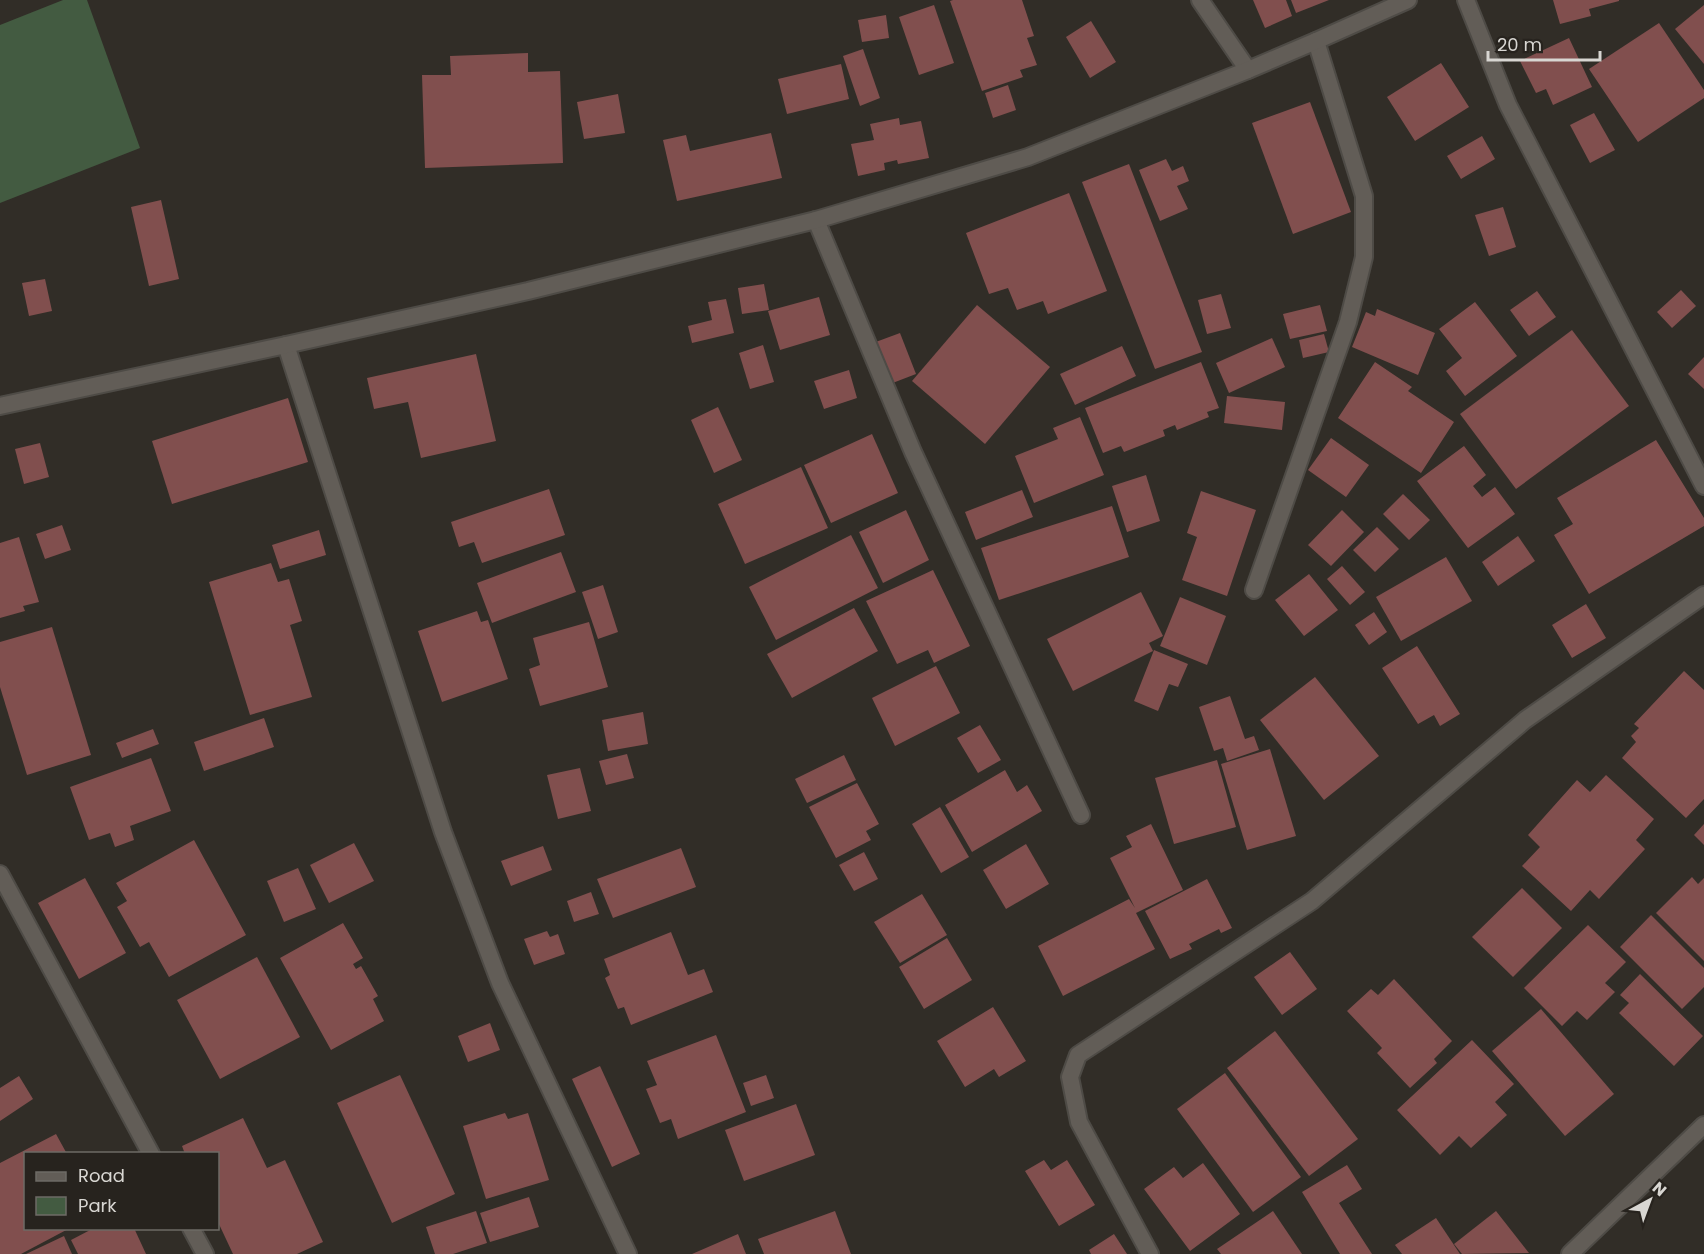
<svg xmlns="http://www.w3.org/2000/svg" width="1704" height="1254" font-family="Poppins,sans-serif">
<rect width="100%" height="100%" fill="#312d27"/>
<path fill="#435b41" d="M63 0H87L140 148 0 203V25Z"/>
<g fill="#814f4e">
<path d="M953 0H1022L1034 36 1027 38 1037 65 1020 70 1023 77 982 91 950 1Z"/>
<path d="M1253 0H1286L1292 16 1265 28Z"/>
<path d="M1291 0H1329L1296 13Z"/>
<path d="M1553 0H1619V1L1589 9 1591 16 1560 24Z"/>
<path d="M934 5 954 63 919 75 899 17Z"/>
<path d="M1704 5V64L1675 29Z"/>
<path d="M886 15 889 38 862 42 858 20Z"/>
<path d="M1091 21 1116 62 1090 78 1066 37Z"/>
<path d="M1659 23 1704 90V98L1638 142 1589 69Z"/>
<path d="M1569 38 1592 87 1553 105 1546 89 1536 93 1520 61Z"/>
<path d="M863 49 880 98 860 106 843 56Z"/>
<path d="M528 53V72L560 71 563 163 425 168 422 75H451L450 56Z"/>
<path d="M1441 63 1469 107 1415 141 1387 97Z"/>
<path d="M841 64 849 99 787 114 778 79Z"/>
<path d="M1008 85 1016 110 993 118 985 93Z"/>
<path d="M618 94 625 133 584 139 577 102Z"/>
<path d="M1310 102 1351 212 1293 234 1252 123Z"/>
<path d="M1594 113 1615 150 1590 163 1570 125Z"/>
<path d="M899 118 900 125 921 121 929 158 898 164 897 160 884 163 885 170 858 176 851 144 874 140 870 124Z"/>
<path d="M771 133 782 178 677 201 663 140 686 135 690 151Z"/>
<path d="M1482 136 1495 159 1461 179 1447 156Z"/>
<path d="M1166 159 1172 171 1183 166 1189 181 1177 186 1188 209 1160 221 1139 170Z"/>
<path d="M1129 164 1202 352 1155 369 1082 182Z"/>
<path d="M1069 193 1107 291 1048 314 1043 301 1017 310 1008 288 989 294 966 233Z"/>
<path d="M161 200 179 279 149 286 131 207Z"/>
<path d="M1503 207 1516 247 1489 256 1475 215Z"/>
<path d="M45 279 52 311 29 316 22 283Z"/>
<path d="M764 284 769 310 742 314 738 288Z"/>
<path d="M1681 290 1696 306 1672 328 1657 312Z"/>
<path d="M1537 291 1556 317 1529 336 1510 310Z"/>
<path d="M1221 294 1231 328 1207 334 1198 300Z"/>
<path d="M819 297 830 335 780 350 768 311Z"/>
<path d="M726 299 734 333 692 343 688 326 712 320 708 302Z"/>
<path d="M1475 302 1517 356 1465 396 1446 371 1462 358 1439 329Z"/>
<path d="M977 305 1050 367 985 444 912 381Z"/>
<path d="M1320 305 1327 331 1290 339 1283 314Z"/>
<path d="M1377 309 1435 333 1418 375 1352 347 1366 312 1375 316Z"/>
<path d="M1572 330 1629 406 1516 489 1460 414Z"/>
<path d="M900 333 916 374 890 384 873 343Z"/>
<path d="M1324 334 1329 352 1303 358 1299 340Z"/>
<path d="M1272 338 1285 367 1229 393 1216 363Z"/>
<path d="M763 345 774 382 750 389 739 353Z"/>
<path d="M1122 346 1136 376 1075 405 1060 374Z"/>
<path d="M476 354 496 441 421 458 408 402 374 409 367 378Z"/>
<path d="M1704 357V389L1688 374Z"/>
<path d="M1201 362 1219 408 1207 412 1209 417 1177 430 1175 425 1163 430 1165 436 1124 452 1121 446 1103 453 1085 408Z"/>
<path d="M1375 362 1412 387 1408 391 1454 422 1421 473 1338 418Z"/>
<path d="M849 370 857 398 824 409 814 381Z"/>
<path d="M1227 396 1285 402 1282 430 1224 423Z"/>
<path d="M288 398 308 462 172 504 152 441Z"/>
<path d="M718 407 742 460 714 473 691 420Z"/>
<path d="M1080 417 1104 475 1034 503 1015 456 1058 439 1053 428Z"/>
<path d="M872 434 898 493 831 523 804 465Z"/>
<path d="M1331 438 1369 465 1346 497 1308 470Z"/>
<path d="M1656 440 1704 518V526L1589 594 1554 535 1573 524 1557 498Z"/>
<path d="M40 443 49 477 24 484 15 449Z"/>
<path d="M1464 446 1486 475 1473 486 1482 497 1495 487 1515 514 1468 548 1417 481Z"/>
<path d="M801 467 828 528 745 564 718 504Z"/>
<path d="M1146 475 1160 521 1127 532 1112 486Z"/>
<path d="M549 489 565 535 482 563 474 542 459 547 451 522Z"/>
<path d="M1022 490 1033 517 976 540 965 512Z"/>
<path d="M1201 491 1256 510 1227 596 1182 580 1197 537 1187 533Z"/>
<path d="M1403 494 1430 520 1409 540 1383 514Z"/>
<path d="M1112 506 1129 557 999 600 981 548Z"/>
<path d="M906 510 929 560 883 583 859 532Z"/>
<path d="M1342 510 1364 532 1331 566 1308 545Z"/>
<path d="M62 525 71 550 45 559 36 534Z"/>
<path d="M1377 527 1399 549 1375 572 1353 550Z"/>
<path d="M319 530 326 555 280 569 272 545Z"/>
<path d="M851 535 878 588 776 640 749 587Z"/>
<path d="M1518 536 1535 561 1498 586 1482 562Z"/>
<path d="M19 537 39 602 23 606 25 611 0 618V543Z"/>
<path d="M561 552 576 592 492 623 477 583Z"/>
<path d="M1446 557 1472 601 1401 641 1376 597Z"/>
<path d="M271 563 278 582 289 579 302 621 290 625 312 697 250 715 209 582Z"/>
<path d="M1342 566 1365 592 1350 605 1327 579Z"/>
<path d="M933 570 970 646 934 663 928 650 897 664 866 601Z"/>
<path d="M1309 574 1338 610 1304 636 1275 600Z"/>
<path d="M603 585 618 632 598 639 582 592Z"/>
<path d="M1141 592 1163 636 1149 643 1153 651 1073 691 1047 639Z"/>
<path d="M1180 597 1226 616 1207 665 1160 646Z"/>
<path d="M1586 604 1606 638 1572 658 1552 625Z"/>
<path d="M854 608 878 651 792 698 767 654Z"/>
<path d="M477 611 481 622 488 620 508 679 442 702 418 631Z"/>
<path d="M1374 612 1387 632 1369 645 1355 625Z"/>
<path d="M589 622 608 687 540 706 529 669 540 665 533 638Z"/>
<path d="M52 627 91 755 27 775 0 687V642Z"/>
<path d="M1417 646 1460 714 1440 726 1434 715 1418 724 1382 668Z"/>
<path d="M1154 650 1188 664 1178 687 1169 684 1158 711 1134 701Z"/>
<path d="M936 666 960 713 895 746 872 698Z"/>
<path d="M1684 671 1704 690V799L1686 818 1622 758 1636 742 1631 736 1639 728 1634 724Z"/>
<path d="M1315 677 1379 756 1324 800 1260 720Z"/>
<path d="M1230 696 1245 739 1254 736 1259 750 1227 761 1223 748 1214 751 1199 707Z"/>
<path d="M643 712 648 744 608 751 602 720Z"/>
<path d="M264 718 274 747 204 771 194 742Z"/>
<path d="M980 725 1001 760 978 773 957 738Z"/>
<path d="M153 729 159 744 122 758 116 743Z"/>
<path d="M1270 749 1296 836 1247 850 1221 764Z"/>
<path d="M627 754 634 778 606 785 599 761Z"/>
<path d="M844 755 856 780 807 803 795 779Z"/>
<path d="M151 758 171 811 130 826 134 840 115 847 110 833 89 840 70 787Z"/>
<path d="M1217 760 1236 827 1174 844 1155 778Z"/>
<path d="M580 768 591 811 558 819 547 775Z"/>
<path d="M1005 770 1017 792 1027 785 1042 811 972 852 945 805Z"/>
<path d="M1606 775 1654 819 1636 840 1645 849 1599 899 1590 890 1571 911 1522 866 1540 847 1528 835 1577 780 1590 792Z"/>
<path d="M857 783 879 824 866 831 871 840 836 858 809 807Z"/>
<path d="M940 807 969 857 941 873 912 824Z"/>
<path d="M1151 824 1183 890 1136 913 1155 949 1063 996 1038 946 1129 899 1135 908 1110 858 1132 847 1126 836Z"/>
<path d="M1704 824V845L1694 835Z"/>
<path d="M194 840 246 935 169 977 149 942 140 947 117 907 127 901 116 883Z"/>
<path d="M354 843 374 881 329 903 310 865Z"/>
<path d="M1026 844 1049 884 1006 909 983 870Z"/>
<path d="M543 846 552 870 511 886 501 861Z"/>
<path d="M681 848 696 887 613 918 597 879Z"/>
<path d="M864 852 878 879 854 891 839 865Z"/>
<path d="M298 868 316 909 284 922 267 881Z"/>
<path d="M1692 877 1698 884 1704 878V961L1656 913Z"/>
<path d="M85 878 126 953 79 979 38 903Z"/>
<path d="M1207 879 1232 928 1221 933 1219 929 1189 944 1192 949 1170 959 1145 911Z"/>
<path d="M1522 888 1562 928 1513 977 1472 937Z"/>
<path d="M591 892 599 914 574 922 567 901Z"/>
<path d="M922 894 947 935 900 963 874 922Z"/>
<path d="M1651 915 1704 968V987L1682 1009 1620 947Z"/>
<path d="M343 923 363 958 353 964 356 969 361 966 378 996 373 999 384 1021 331 1050 280 958Z"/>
<path d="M1588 925 1626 962 1605 983 1615 992 1587 1020 1577 1011 1562 1026 1524 988Z"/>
<path d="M547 931 550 937 558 934 565 954 534 965 524 939Z"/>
<path d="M671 932 688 975 704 969 713 992 631 1025 624 1007 618 1009 605 978 610 975 604 959Z"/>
<path d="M947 938 972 980 924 1009 899 967Z"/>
<path d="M1290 952 1317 989 1282 1015 1254 977Z"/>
<path d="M257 957 300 1037 220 1079 177 1000Z"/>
<path d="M1640 974 1703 1036 1674 1066 1619 1013 1629 1003 1620 995Z"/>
<path d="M1394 979 1452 1041 1434 1059 1437 1063 1410 1088 1377 1053 1382 1048 1347 1011 1371 989 1378 995Z"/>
<path d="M993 1007 1026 1061 999 1077 994 1069 965 1087 937 1041Z"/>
<path d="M1541 1009 1614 1094 1565 1136 1492 1051Z"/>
<path d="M490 1023 500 1050 468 1062 458 1036Z"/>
<path d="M1275 1031 1358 1139 1309 1176 1227 1068Z"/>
<path d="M716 1035 746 1112 678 1139 671 1119 660 1123 646 1089 657 1085 647 1061Z"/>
<path d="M1472 1040 1514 1084 1495 1102 1507 1115 1471 1148 1459 1136 1440 1155 1397 1110Z"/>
<path d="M600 1066 640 1154 612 1167 572 1079Z"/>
<path d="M1225 1073 1301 1177 1253 1212 1177 1109Z"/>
<path d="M400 1075 455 1194 392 1223 337 1103Z"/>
<path d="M766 1075 774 1098 751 1106 743 1083Z"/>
<path d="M19 1076 33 1099 0 1121V1088Z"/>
<path d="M796 1104 815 1155 744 1181 725 1130Z"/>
<path d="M505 1113 508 1119 528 1113 549 1180 486 1199 463 1126Z"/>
<path d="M243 1118 267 1168 285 1160 323 1242 297 1254H233L218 1222V1154H185L182 1146Z"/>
<path d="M56 1134 67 1154H26V1228H70L21 1254H0V1163Z"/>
<path d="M1044 1160 1051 1170 1067 1160 1095 1205 1059 1226 1025 1171Z"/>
<path d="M1203 1163 1240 1214 1190 1251 1144 1189 1174 1167 1183 1178Z"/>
<path d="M1347 1165 1362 1189 1339 1203 1372 1254H1340L1302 1192Z"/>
<path d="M529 1197 539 1227 490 1242 480 1213Z"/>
<path d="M476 1211 487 1243 453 1254H435L426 1227Z"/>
<path d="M835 1211 851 1254H764L758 1239Z"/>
<path d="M1273 1211 1302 1254H1221L1217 1249Z"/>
<path d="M1496 1211 1529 1253 1462 1254 1454 1244Z"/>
<path d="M1436 1218 1460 1254H1402L1395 1245Z"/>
<path d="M94 1228H134L146 1254H78L71 1240Z"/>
<path d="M738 1234 746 1254H692Z"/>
<path d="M1114 1234 1127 1254H1091L1089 1250Z"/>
<path d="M64 1236 72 1254H26Z"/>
</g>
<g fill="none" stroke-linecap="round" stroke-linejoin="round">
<g stroke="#4e4b46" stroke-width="20">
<path id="service" d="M1254 590 1348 322 1364 257V196L1316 41"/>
</g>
<g stroke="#4e4b46" stroke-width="20">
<g id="minor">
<path d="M1200 0 1248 70"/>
<path d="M1466 0 1508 105 1704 486"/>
<path d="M816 220 913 452 1081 815"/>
<path d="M286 345 443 832 500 983 628 1254"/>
<path d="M0 406 286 345 528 291 816 220 1028 157 1248 70 1316 41 1408 0"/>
<path d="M0 874 151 1154"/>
<path d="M191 1228 205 1254"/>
<path d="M1150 1254 1079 1122 1070 1077 1078 1055 1312 901 1525 720 1704 595"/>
<path d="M1570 1254 1704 1125"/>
</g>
</g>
<use href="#service" stroke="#625d57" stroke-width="16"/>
<use href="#minor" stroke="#625d57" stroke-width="16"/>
</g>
<rect x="24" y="1152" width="195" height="78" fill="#27231e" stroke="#6e6b66" stroke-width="1.5"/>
<rect x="36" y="1172" width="30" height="9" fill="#625d57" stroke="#6e6b66" stroke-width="1.5"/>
<text x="78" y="1182" font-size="18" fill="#d8d6d2">Road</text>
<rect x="36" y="1197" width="30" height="18" fill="#435b41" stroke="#6e6b66" stroke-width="1.5"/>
<text x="78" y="1212" font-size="18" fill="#d8d6d2">Park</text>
<g transform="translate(1650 1200) rotate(41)" stroke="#27231e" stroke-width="4.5" paint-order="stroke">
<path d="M0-4.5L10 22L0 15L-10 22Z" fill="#d8d6d2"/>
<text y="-9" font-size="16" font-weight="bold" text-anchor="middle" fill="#d8d6d2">N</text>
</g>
<path d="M1488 51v9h112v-9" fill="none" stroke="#d8d6d2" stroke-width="3"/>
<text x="1497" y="51" font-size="18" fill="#d8d6d2" stroke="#27231e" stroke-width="4.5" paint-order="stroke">20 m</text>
</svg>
